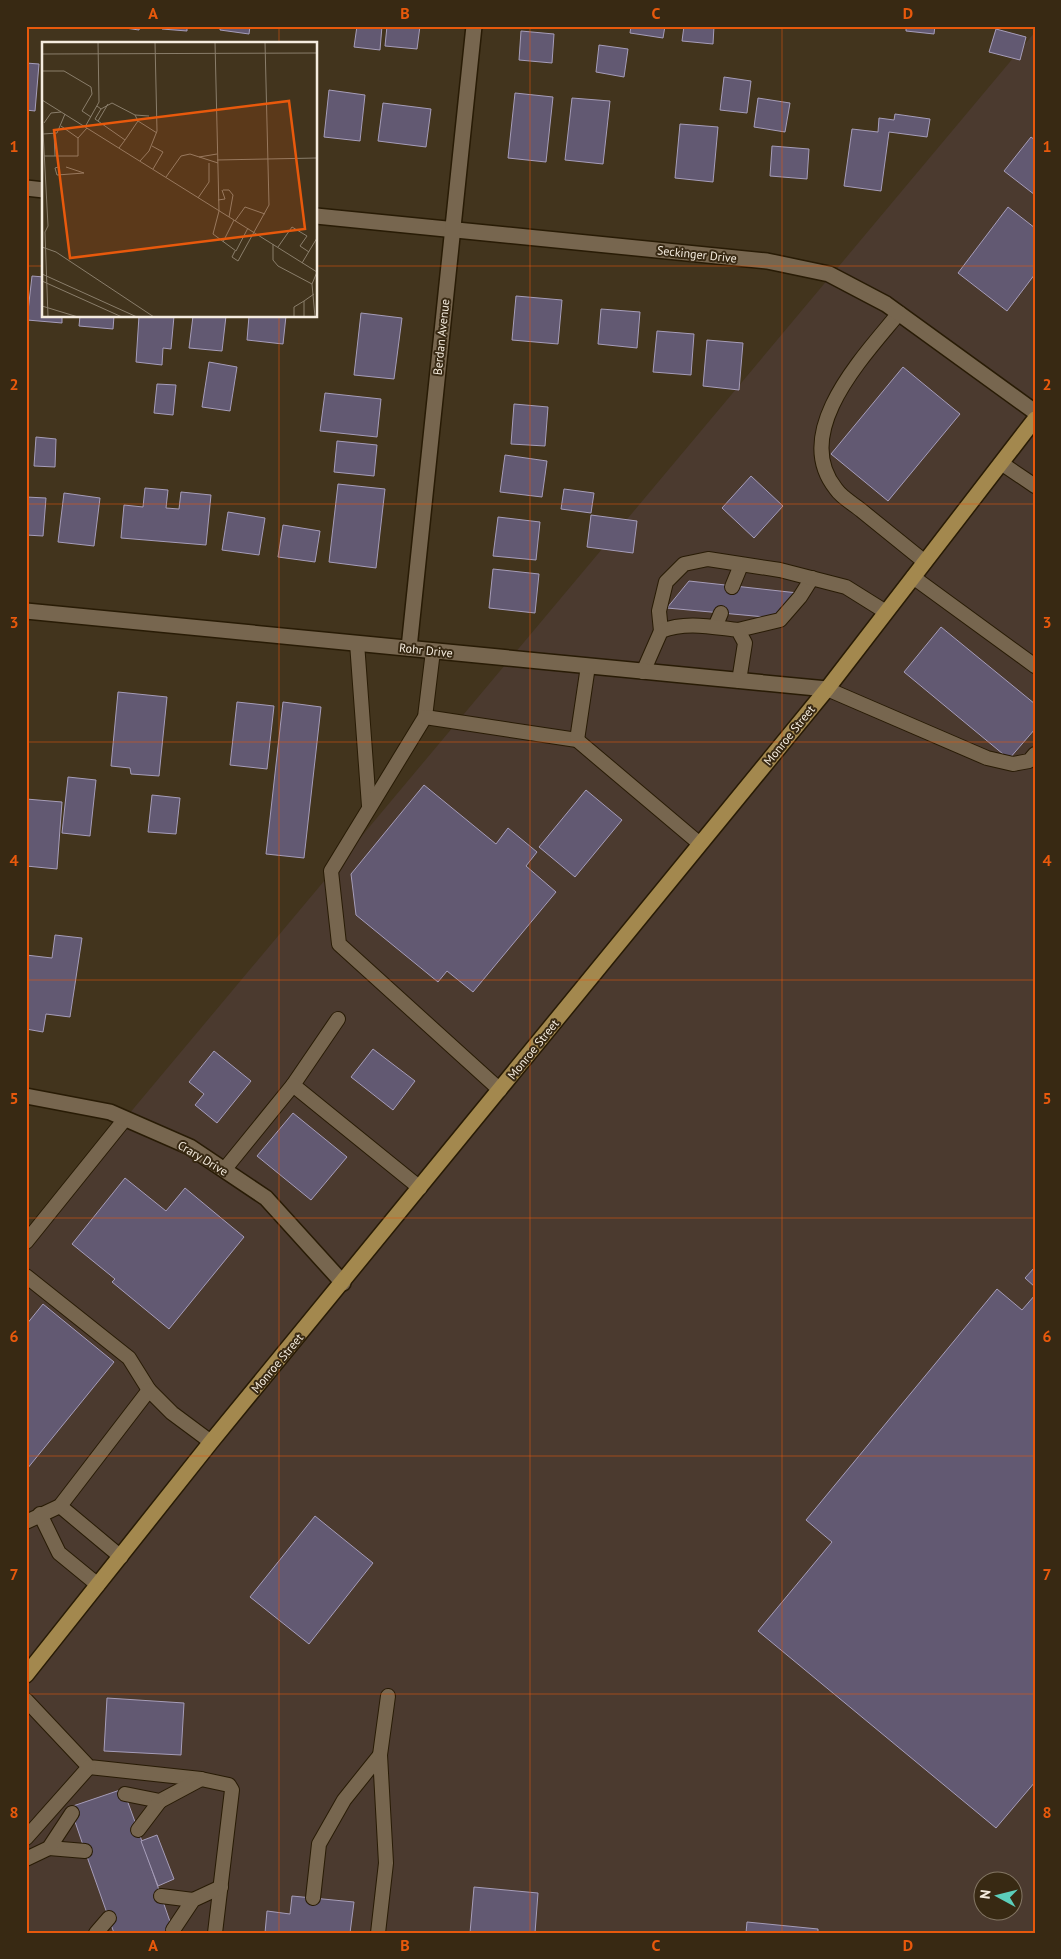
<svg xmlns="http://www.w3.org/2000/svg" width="1061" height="1959" font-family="'PT Sans',sans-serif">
<rect width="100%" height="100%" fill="#42341d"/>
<path fill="#4b3a2f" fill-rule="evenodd" d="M1035 32V1933H26V1237ZM984 1882H1014V1912H984Z"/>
<g fill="#625972" stroke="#a69db9">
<path d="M111 26H140L139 30Z"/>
<path d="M162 26H187V31L162 29Z"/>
<path d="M220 26H250L249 34 220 30Z"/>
<path d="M357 26H382L380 50 354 47Z"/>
<path d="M387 26H420L417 49 385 46Z"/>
<path d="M631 26H665L663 38 630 33Z"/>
<path d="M684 26H714L713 44 682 41Z"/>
<path d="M906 26H935L934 34 906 31Z"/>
<path d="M996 29 1026 37 1020 60 989 52Z"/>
<path d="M521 31 554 34 552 63 519 60Z"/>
<path d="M599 45 628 49 624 77 596 72Z"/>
<path d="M26 63 39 64 35 111 26 110Z"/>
<path d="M724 77 751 81 747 113 720 110Z"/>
<path d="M329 90 365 95 360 141 324 137Z"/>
<path d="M515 93 553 97 546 162 508 158Z"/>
<path d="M572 98 610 101 603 164 565 160Z"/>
<path d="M758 98 790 103 785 132 754 127Z"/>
<path d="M383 103 431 109 426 147 378 141Z"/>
<path d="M895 114 930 119 927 137 889 132 881 191 844 186 852 129 878 132 879 118 894 120Z"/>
<path d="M680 124 718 127 713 182 675 178Z"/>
<path d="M1031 137 1035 140V195L1004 171Z"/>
<path d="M772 146 809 149 807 179 770 176Z"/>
<path d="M1008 207 1035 228V274L1007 311 958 273Z"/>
<path d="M32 276 44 277V316H62V323L27 320Z"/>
<path d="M516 296 562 300 558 344 512 340Z"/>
<path d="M601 309 640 312 637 348 598 344Z"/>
<path d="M361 313 402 318 394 379 354 375Z"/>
<path d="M80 316H114L113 329 79 326Z"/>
<path d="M139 316H174L171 349 163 348 162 365 136 362Z"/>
<path d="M193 316H226L222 351 189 348Z"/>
<path d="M249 316H286L283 344 247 340Z"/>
<path d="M657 331 694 334 691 375 653 372Z"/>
<path d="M707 340 743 343 739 390 703 386Z"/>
<path d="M209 362 237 367 230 411 202 407Z"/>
<path d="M903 367 960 414 888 501 831 454Z"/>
<path d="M157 384 176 385 173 415 154 413Z"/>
<path d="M325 393 381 399 377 437 320 431Z"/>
<path d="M514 404 548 407 545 446 511 444Z"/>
<path d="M36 437 56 439 55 467 34 466Z"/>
<path d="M337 441 377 445 374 476 334 472Z"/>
<path d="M505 455 547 461 542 497 500 492Z"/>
<path d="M751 476 783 506 754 538 722 508Z"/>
<path d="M338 484 385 489 376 568 329 562Z"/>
<path d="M145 488 168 490 166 508 179 509 181 492 211 495 206 545 121 538 124 505 143 507Z"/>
<path d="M564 489 594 493 591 513 561 509Z"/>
<path d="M64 493 100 498 94 546 58 542Z"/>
<path d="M26 497 46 498 43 536 26 535Z"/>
<path d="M228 512 265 518 259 555 222 550Z"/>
<path d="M591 515 637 521 633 553 587 547Z"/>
<path d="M498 517 540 522 536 560 493 556Z"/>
<path d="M283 525 320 531 315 562 278 557Z"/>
<path d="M493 569 539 574 535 613 489 608Z"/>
<path d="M689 581 798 593 776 618 667 608Z"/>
<path d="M941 627 1035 704V729L1009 759 904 672Z"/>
<path d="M118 692 167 697 159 776 131 774 130 768 111 766Z"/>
<path d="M237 702 274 706 267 769 230 765Z"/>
<path d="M283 702 321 707 304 858 266 854Z"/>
<path d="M68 777 96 780 90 836 62 833Z"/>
<path d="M424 785 496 844 508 828 537 852 526 866 556 892 473 992 447 971 438 982 356 915 351 874Z"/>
<path d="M586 790 622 820 575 877 539 847Z"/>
<path d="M152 795 180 798 176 834 148 832Z"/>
<path d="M26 799 62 802 57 869 26 866Z"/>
<path d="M55 935 82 938 70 1017 46 1014 43 1032 26 1029V955L52 958Z"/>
<path d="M373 1049 415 1081 393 1110 351 1077Z"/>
<path d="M214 1051 251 1081 217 1123 195 1105 204 1094 189 1082Z"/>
<path d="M293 1113 347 1157 311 1200 257 1156Z"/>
<path d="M125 1178 166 1211 185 1188 244 1237 169 1329 112 1282 115 1279 72 1244Z"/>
<path d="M1035 1267V1287L1025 1278Z"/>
<path d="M997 1289 1022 1310 1035 1295V1782L996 1828 758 1631 832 1542 806 1520Z"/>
<path d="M43 1304 114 1362 27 1469 26 1325Z"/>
<path d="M315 1516 373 1563 309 1644 250 1597Z"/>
<path d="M107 1698 184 1703 181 1755 104 1751Z"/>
<path d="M123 1789 138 1830 174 1933H114L85 1851 70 1807Z"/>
<path d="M157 1835 174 1879 158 1886 141 1841Z"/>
<path d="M474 1887 538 1893 535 1933H470Z"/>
<path d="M292 1896 354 1902 350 1933H265L267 1911 290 1914Z"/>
<path d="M747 1922 818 1929V1933H746Z"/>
</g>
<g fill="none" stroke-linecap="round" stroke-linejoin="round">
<g stroke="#281b05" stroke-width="16">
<g id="lane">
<path d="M899 313C864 356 790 432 836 489 842 498 854 504 862 511 883 528 904 545 925 562"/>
<path d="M1001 463 1035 486"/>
<path d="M913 577 1035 666"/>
<path d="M732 587 741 565"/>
<path d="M715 627 721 613"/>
<path d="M738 630 780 620 800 597 812 578"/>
<path d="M661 631 659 611 666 582 684 564 708 559 780 570 846 587 886 612"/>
<path d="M357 643 369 806"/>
<path d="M433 651 425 717 331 871 339 944 500 1090"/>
<path d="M643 672 661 631C686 621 712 627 738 630L745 643 739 681"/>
<path d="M827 689 987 758 1013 764 1029 761 1035 754"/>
<path d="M425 717 577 740 700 844"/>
<path d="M577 740 588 666"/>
<path d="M293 1085 338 1019"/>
<path d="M224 1170 293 1085 420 1188"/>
<path d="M26 1242 125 1119"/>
<path d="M26 1276 129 1358 149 1390"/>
<path d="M60 1506 121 1557"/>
<path d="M40 1514 59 1553 98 1585"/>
<path d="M26 1522 60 1506 149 1390 172 1413 211 1442"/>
<path d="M26 1700 89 1767 201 1779 229 1785 232 1790 215 1933"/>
<path d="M380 1755 388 1696"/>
<path d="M125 1794 160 1801 201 1779"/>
<path d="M138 1830 160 1801"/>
<path d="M26 1838 89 1767"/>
<path d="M49 1848 85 1851"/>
<path d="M26 1859 49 1848 72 1813"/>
<path d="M161 1896 193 1900"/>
<path d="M313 1898 319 1844 344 1800 380 1755 386 1863 378 1933"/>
<path d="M173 1930 193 1900 221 1887"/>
<path d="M96 1933 109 1918"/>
</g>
</g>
<g stroke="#281b05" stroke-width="18">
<g id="street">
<path d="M26 188 44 190"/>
<path d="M316 216 767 261 829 274 886 304 1035 412"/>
<path d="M26 611 827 689"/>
<path d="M409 648 474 26"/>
<path d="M26 1096 110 1112 190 1147 266 1198 343 1283"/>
</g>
</g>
<g stroke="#281b05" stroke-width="18">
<path id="primary" d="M26 1675 211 1442 827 689 1035 419"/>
</g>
<use href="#lane" stroke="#77664f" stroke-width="14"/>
<use href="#street" stroke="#77664f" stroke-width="15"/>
<use href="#primary" stroke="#a3884e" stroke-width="15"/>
</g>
<path fill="none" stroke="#e8590c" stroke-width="1" stroke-opacity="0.55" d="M279 26V44M530 26V1933M782 26V1933M26 266H44M316 266H1035M279 316V1933M26 504H1035M26 742H1035M26 980H1035M26 1218H1035M26 1456H1035M26 1694H1035"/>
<g text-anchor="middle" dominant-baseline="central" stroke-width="4" stroke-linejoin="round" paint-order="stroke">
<g font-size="12" fill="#f5ecdf" stroke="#382913">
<text transform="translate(697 254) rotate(6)">Seckinger Drive</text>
<text transform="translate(441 337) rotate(-84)">Berdan Avenue</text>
<text transform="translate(426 650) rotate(6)">Rohr Drive</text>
<text transform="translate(789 735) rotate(-51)">Monroe Street</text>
<text transform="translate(533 1049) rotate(-51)">Monroe Street</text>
<text transform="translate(203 1158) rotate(31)">Crary Drive</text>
<text transform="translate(277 1363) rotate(-50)">Monroe Street</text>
</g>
</g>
<g transform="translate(42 42)">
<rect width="275" height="275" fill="#42341d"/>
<path fill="none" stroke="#8a7e6b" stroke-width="1" d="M173 0 177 169 171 192 194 209 206 186M0 12 275 11M0 29H22L49 45 50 52 40 69 49 75M0 58 275 230M55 64 59 67 53 77 83 98 77 106M59 67 70 61 93 73 107 74M0 70 6 184 3 190 6 275M93 73 96 79 115 91M56 79 66 62M2 81 9 71 19 70M19 84 36 96M43 85 57 60 56 0M12 91 13 114M1 92 15 91 23 72M83 98 96 79M110 104 121 110 111 127M2 114H36V96L45 86M157 115 175 112M175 118 275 116M98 119 107 109 115 89 113 0M16 125 13 126 15 133 42 131 24 125M124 135 139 114 148 112 176 121M181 148H187L191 153 187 175M156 156 167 140V121M176 158 183 157 180 148M193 179 203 165 223 172M181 200 192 178M231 202V218L236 224 270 242M0 205 14 210 112 275M236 205 250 185 265 194 258 204 267 210M193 209 190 215 196 219 227 163 223 0M260 221 275 196M0 232 95 275M0 239 80 275M0 264 36 275M252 275V265L262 259M262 275V259L272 252M273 275 270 242 275 230"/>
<path fill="#e8590c" fill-opacity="0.15" stroke="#e8590c" stroke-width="2.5" d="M247 59 263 187 28 216 12 88Z"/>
<rect width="275" height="275" fill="none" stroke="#f5ecdf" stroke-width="2.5"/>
</g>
<rect width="1061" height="1959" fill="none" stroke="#382913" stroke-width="55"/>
<g transform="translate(998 1896) rotate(277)"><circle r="24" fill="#382913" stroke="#847765"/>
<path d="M0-4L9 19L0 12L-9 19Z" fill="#5ccebb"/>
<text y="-8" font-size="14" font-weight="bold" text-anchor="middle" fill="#f5ecdf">N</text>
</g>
<rect x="28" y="28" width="1006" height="1904" fill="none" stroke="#e8590c" stroke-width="2"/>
<g font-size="16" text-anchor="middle" font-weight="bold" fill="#e8590c">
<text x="153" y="19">A</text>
<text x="405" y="19">B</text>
<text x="656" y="19">C</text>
<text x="908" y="19">D</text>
<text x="14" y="152">1</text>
<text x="1047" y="152">1</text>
<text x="14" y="390">2</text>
<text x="1047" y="390">2</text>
<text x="14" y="628">3</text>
<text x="1047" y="628">3</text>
<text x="14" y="866">4</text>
<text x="1047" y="866">4</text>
<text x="14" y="1104">5</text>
<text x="1047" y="1104">5</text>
<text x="14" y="1342">6</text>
<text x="1047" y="1342">6</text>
<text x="14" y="1580">7</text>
<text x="1047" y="1580">7</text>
<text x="14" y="1818">8</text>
<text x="1047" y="1818">8</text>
<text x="153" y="1951">A</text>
<text x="405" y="1951">B</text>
<text x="656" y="1951">C</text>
<text x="908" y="1951">D</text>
</g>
</svg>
